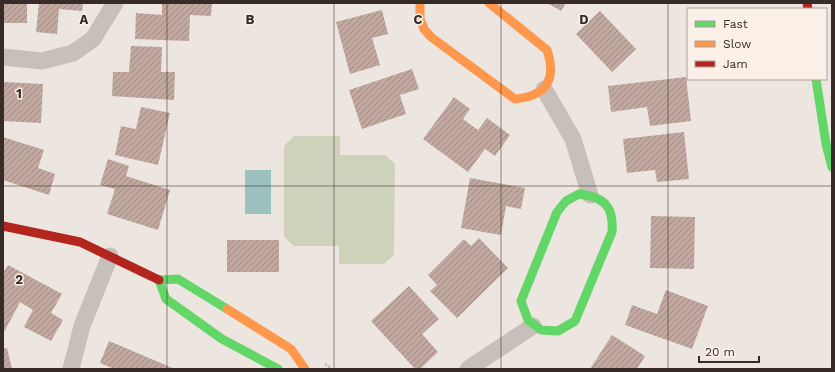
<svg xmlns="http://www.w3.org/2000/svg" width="835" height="372" font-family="'Work Sans',sans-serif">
<defs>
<pattern id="building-hatch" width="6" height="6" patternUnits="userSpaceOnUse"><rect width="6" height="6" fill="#c1a9a1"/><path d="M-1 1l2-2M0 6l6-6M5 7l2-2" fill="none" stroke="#9e8a83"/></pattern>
</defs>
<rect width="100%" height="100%" fill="#ede6e0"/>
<path fill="#cfd2ba" d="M294 136H340V155H385L395 164 394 255 384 264H339V246H294L284 237V146Z"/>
<rect fill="#9cc0be" x="245" y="170" width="26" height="44"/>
<g fill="url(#building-hatch)">
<rect x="3" y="3" width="24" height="20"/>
<path d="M39 3H83L82 11 59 9 57 34 36 32Z"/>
<path d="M162 3H212L211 16 190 15 189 41 135 39 136 13 162 15Z"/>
<path d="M547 3H566L561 11Z"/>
<path d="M382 10 388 34 372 38 380 65 350 74 336 22Z"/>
<path d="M600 11 636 49 612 72 576 34Z"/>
<path d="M131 46 162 47 161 72H175L174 100 112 96 113 72H129Z"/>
<path d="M412 69 419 89 400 95 406 114 362 129 349 90Z"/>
<path d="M686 77 691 121 650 126 647 107 611 112 608 86Z"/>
<path d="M3 82 43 84 41 123 3 121Z"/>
<path d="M454 97 470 109 463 119 478 130 487 118 510 135 495 156 485 149 468 172 423 139Z"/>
<path d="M141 107 170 113 158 165 115 155 121 126 136 129Z"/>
<path d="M684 132 689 179 657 182 655 170 627 173 623 139Z"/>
<path d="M3 137 44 150 38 168 55 174 49 195 3 180Z"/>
<path d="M108 159 129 166 126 176 170 190 158 230 107 214 115 189 100 185Z"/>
<path d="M470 178 525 188 521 209 506 206 501 235 461 228Z"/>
<path d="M651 216 695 217 694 269 650 268Z"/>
<path d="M479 238 508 268 457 318 430 291 437 285 428 275 464 239 471 246Z"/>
<rect x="227" y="240" width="52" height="32"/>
<path d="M8 265 62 294 51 313 63 320 51 341 24 327 33 310 20 302 3 334V273Z"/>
<path d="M409 286 439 319 422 334 438 352 420 369H415L371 321Z"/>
<path d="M666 290 708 306 692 349 625 325 632 305 657 314Z"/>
<path d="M612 335 645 356 637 369H590Z"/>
<path d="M109 341 175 369H114L100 363Z"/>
<path d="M7 348 12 369H3V349Z"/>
</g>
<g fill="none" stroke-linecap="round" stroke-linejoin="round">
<path stroke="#bfb7b2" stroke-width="2.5" stroke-dasharray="2 2" stroke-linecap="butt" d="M325 364 332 369"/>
<g stroke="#c6bfba" stroke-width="17">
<path d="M3 57 42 61 73 53 93 39 115 3"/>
<path d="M544 89 573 139 590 195"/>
<path d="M71 369 82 326 110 256"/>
<path d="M468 369 533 326"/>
</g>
<g stroke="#63d668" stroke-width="9">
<path d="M816 79 826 144 832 167"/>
<path d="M579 194C604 197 614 206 612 232L575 321 558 331 541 330 528 320 521 301 557 212 566 201Z"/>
<path d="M227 309 178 279 159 280 166 299 222 339 278 369"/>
</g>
<g stroke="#ff974d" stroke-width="9">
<path d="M420 3V19L424 29 431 37 515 99C546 96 557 80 547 50L489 3"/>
<path d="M227 309 291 349 305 369"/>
</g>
<g stroke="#b3261e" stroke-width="9">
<path d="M807 3 808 9"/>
<path d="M3 226 80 242 159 280"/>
</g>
</g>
<path fill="none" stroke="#372b27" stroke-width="1" stroke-opacity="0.55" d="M167 3V369M334 3V369M501 3V369M668 3V369M3 186H832"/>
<g font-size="13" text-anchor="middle" font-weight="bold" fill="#372b27" stroke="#faf0e7" stroke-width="3" stroke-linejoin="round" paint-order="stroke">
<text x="84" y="24">A</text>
<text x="250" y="24">B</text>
<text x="418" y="24">C</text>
<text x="584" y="24">D</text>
<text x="19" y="98">1</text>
<text x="19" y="284">2</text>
</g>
<rect width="835" height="372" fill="none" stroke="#372b27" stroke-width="8"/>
<rect x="687" y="8" width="140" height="72" fill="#faf0e7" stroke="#aca19a"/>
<rect x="695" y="21" width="20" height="6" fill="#63d668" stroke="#aca19a"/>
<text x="723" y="28" font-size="12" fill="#372b27">Fast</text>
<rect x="695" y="41" width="20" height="6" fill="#ff974d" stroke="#aca19a"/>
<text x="723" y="48" font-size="12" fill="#372b27">Slow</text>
<rect x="695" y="61" width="20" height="6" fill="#b3261e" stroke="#aca19a"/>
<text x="723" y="68" font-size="12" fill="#372b27">Jam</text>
<path d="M699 356v6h60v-6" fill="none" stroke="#372b27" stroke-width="2"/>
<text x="705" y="356" font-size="12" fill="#372b27" stroke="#faf0e7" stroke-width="3" paint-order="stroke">20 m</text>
</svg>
